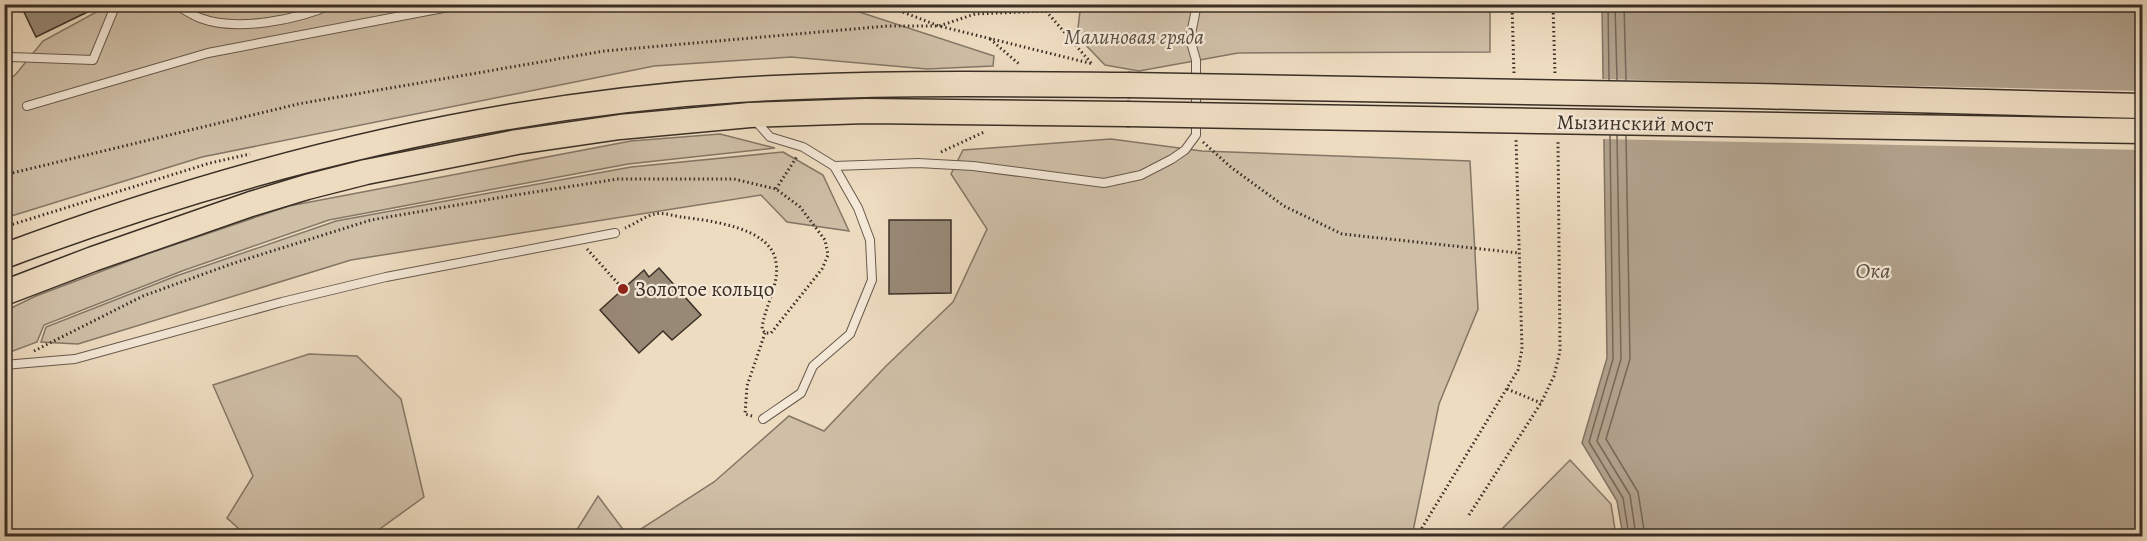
<svg xmlns="http://www.w3.org/2000/svg" width="2147" height="541" font-family="Alegreya,serif">
<rect width="100%" height="100%" fill="#eedcc1"/>
<filter id="stains"><feTurbulence type="fractalNoise" baseFrequency=".00333" numOctaves="4"/><feColorMatrix values="0 0 0 0 .2 0 0 0 0 .09 0 0 0 0 .02 0 0 0 .5 -.17"/></filter>
<radialGradient id="worn" r=".72"><stop offset=".6" stop-color="#630" stop-opacity="0"/><stop offset="1" stop-color="#630" stop-opacity=".3"/></radialGradient>
<g fill="#cfbfa7" stroke="#847766" stroke-width="1.5">
<path d="M111 4 838 5 994 56 993 66 927 69 791 57 654 66 202 157 5 218 4 84 16 74 43 41Z"/>
<path d="M1076 5H1490V52L1238 53 1139 71 1105 65 1077 36 1080 11Z"/>
<path d="M720 134 775 148 628 164 329 220 182 271 44 325 37 342 5 354V311L36 296 147 254 289 206 631 141Z"/>
<path d="M1111 139 1202 151 1470 161 1478 309 1439 404 1412 536H630L714 482 789 416 824 431 886 366 953 302 987 229 951 174 963 150Z"/>
<path d="M783 152 823 175 849 231 787 222 761 195 351 260 78 344 41 342 46 327 176 276 336 221 631 167Z"/>
<path d="M309 354 357 356 401 399 424 497 370 536H231L238 528 227 518 253 476 213 385Z"/>
<path d="M1570 460 1611 504 1616 536H1495Z"/>
<path d="M598 496 628 536H573Z"/>
</g>
<path fill="#b1a18c" stroke="#817363" stroke-width="1.5" d="M1602 5H2142V536H1623L1617 501 1582 443 1607 358Z"/>
<path fill="#eedcc1" d="M1600 79 2142 91V150L1601 139Z"/>
<g fill="none" stroke-linecap="round" stroke-linejoin="round">
<g stroke="#766859" stroke-width="1.5">
<path d="M1608 4 1609 80"/>
<path d="M1615 4 1617 80"/>
<path d="M1624 4 1626 80"/>
<path d="M1610 136 1613 359 1589 442 1623 498 1629 536"/>
<path d="M1617 136 1621 359 1597 441 1630 495 1636 536"/>
<path d="M1626 136 1630 359 1606 439 1638 492 1645 536"/>
</g>
</g>
<g fill="#988977" stroke="#3a2f26" stroke-width="1.5">
<path d="M34 4H104L36 37 23 10Z"/>
<path d="M889 220H951V293L889 294Z"/>
<path d="M659 268 701 315 672 340 663 331 639 353 600 310 644 270 649 277Z"/>
</g>
<g fill="none" stroke-linecap="round" stroke-linejoin="round">
<g stroke="#675a4d" stroke-width="10">
<g id="service">
<path d="M175 4C183 9 192 15 200 18 237 32 297 20 333 4"/>
<path d="M4 49 11 57 93 60 116 4"/>
<path d="M4 66 11 57"/>
<path d="M27 106 208 53 464 4"/>
<path d="M754 119 770 137 803 147 834 166 858 208 870 240 872 280 850 334 813 366 801 393 763 419"/>
<path d="M834 166 918 163 973 166 1104 183 1141 175 1172 159 1185 150 1196 135V60L1190 39 1197 4"/>
<path d="M4 365 75 359 282 302 386 277 615 233"/>
</g>
</g>
<g stroke="#3a2f26" stroke-width="27">
<g id="primary">
<path d="M4 256C239 168 486 106 737 90 867 82 997 84 1128 85"/>
<path d="M4 293 93 259 251 204 307 187 366 172 517 142 620 127 750 115 866 111 1127 114"/>
</g>
</g>
<g stroke="#3a2f26" stroke-width="3" stroke-dasharray="1.5 3" stroke-linecap="butt">
<path d="M882 4 939 26 1093 64"/>
<path d="M1512 4 1514 74"/>
<path d="M1553 4 1555 75"/>
<path d="M1046 11 1092 64"/>
<path d="M990 39 1019 64"/>
<path d="M1203 142 1232 168 1284 206 1342 234 1519 253"/>
<path d="M941 152 984 132"/>
<path d="M4 175 298 104 604 51 887 26H939L975 14 1046 11 1057 4"/>
<path d="M776 189 798 155"/>
<path d="M4 227 210 163 250 154"/>
<path d="M587 249 623 289"/>
<path d="M34 351 143 296 234 263 371 220 509 196 618 179H734L776 189 800 207 825 240 828 255 822 269 771 333H765L762 329C764 307 780 285 776 262 771 227 710 221 682 217 674 216 662 212 655 214 645 216 635 224 625 228"/>
<path d="M1507 389 1541 403"/>
<path d="M752 416 745 414 747 386 765 333"/>
<path d="M1469 515 1541 403 1554 376 1560 351 1558 141"/>
<path d="M1417 536 1518 370 1522 349 1516 138"/>
</g>
<use href="#service" stroke="#f4e8d7" stroke-width="8"/>
<use href="#primary" stroke="#eedcc1" stroke-width="24"/>
<g stroke="#3a2f26" stroke-width="27" stroke-linecap="butt">
<g id="primary-bridge">
<path d="M1128 85 1756 96 2142 106"/>
<path d="M1127 114 2142 131"/>
</g>
</g>
<use href="#primary-bridge" stroke="#eedcc1" stroke-width="24"/>
</g>
<circle fill="#8f2418" stroke="#f4e8d7" stroke-width="2" cx="623" cy="289" r="6"/>
<g text-anchor="middle" dominant-baseline="central" stroke-width="4.5" stroke-linejoin="round" paint-order="stroke">
<g font-size="21" font-style="italic" fill="#584c40" stroke="#f4e8d7">
<text x="1134" y="37">Малиновая гряда</text>
</g>
<g font-size="21" fill="#3a2f26" stroke="#f4e8d7">
<text transform="translate(1635 123) rotate(1)">Мызинский мост</text>
</g>
<g font-size="21" fill="#3a2f26" stroke="#f4e8d7" text-anchor="start">
<text x="635" y="289">Золотое кольцо</text>
</g>
<g font-size="22" font-style="italic" fill="#584c40" stroke="#f4e8d7">
<text x="1873" y="271">Ока</text>
</g>
</g>
<rect width="2147" height="541" fill="none" stroke="#eedcc1" stroke-width="24"/>
<rect x="6" y="6" width="2135" height="529" fill="none" stroke="#3a2f26" stroke-width="3"/>
<rect x="12" y="12" width="2123" height="517" fill="none" stroke="#3a2f26" stroke-width="1.5"/>
<rect width="100%" height="100%" filter="url(#stains)"/>
<rect width="100%" height="100%" fill="url(#worn)"/>
</svg>
